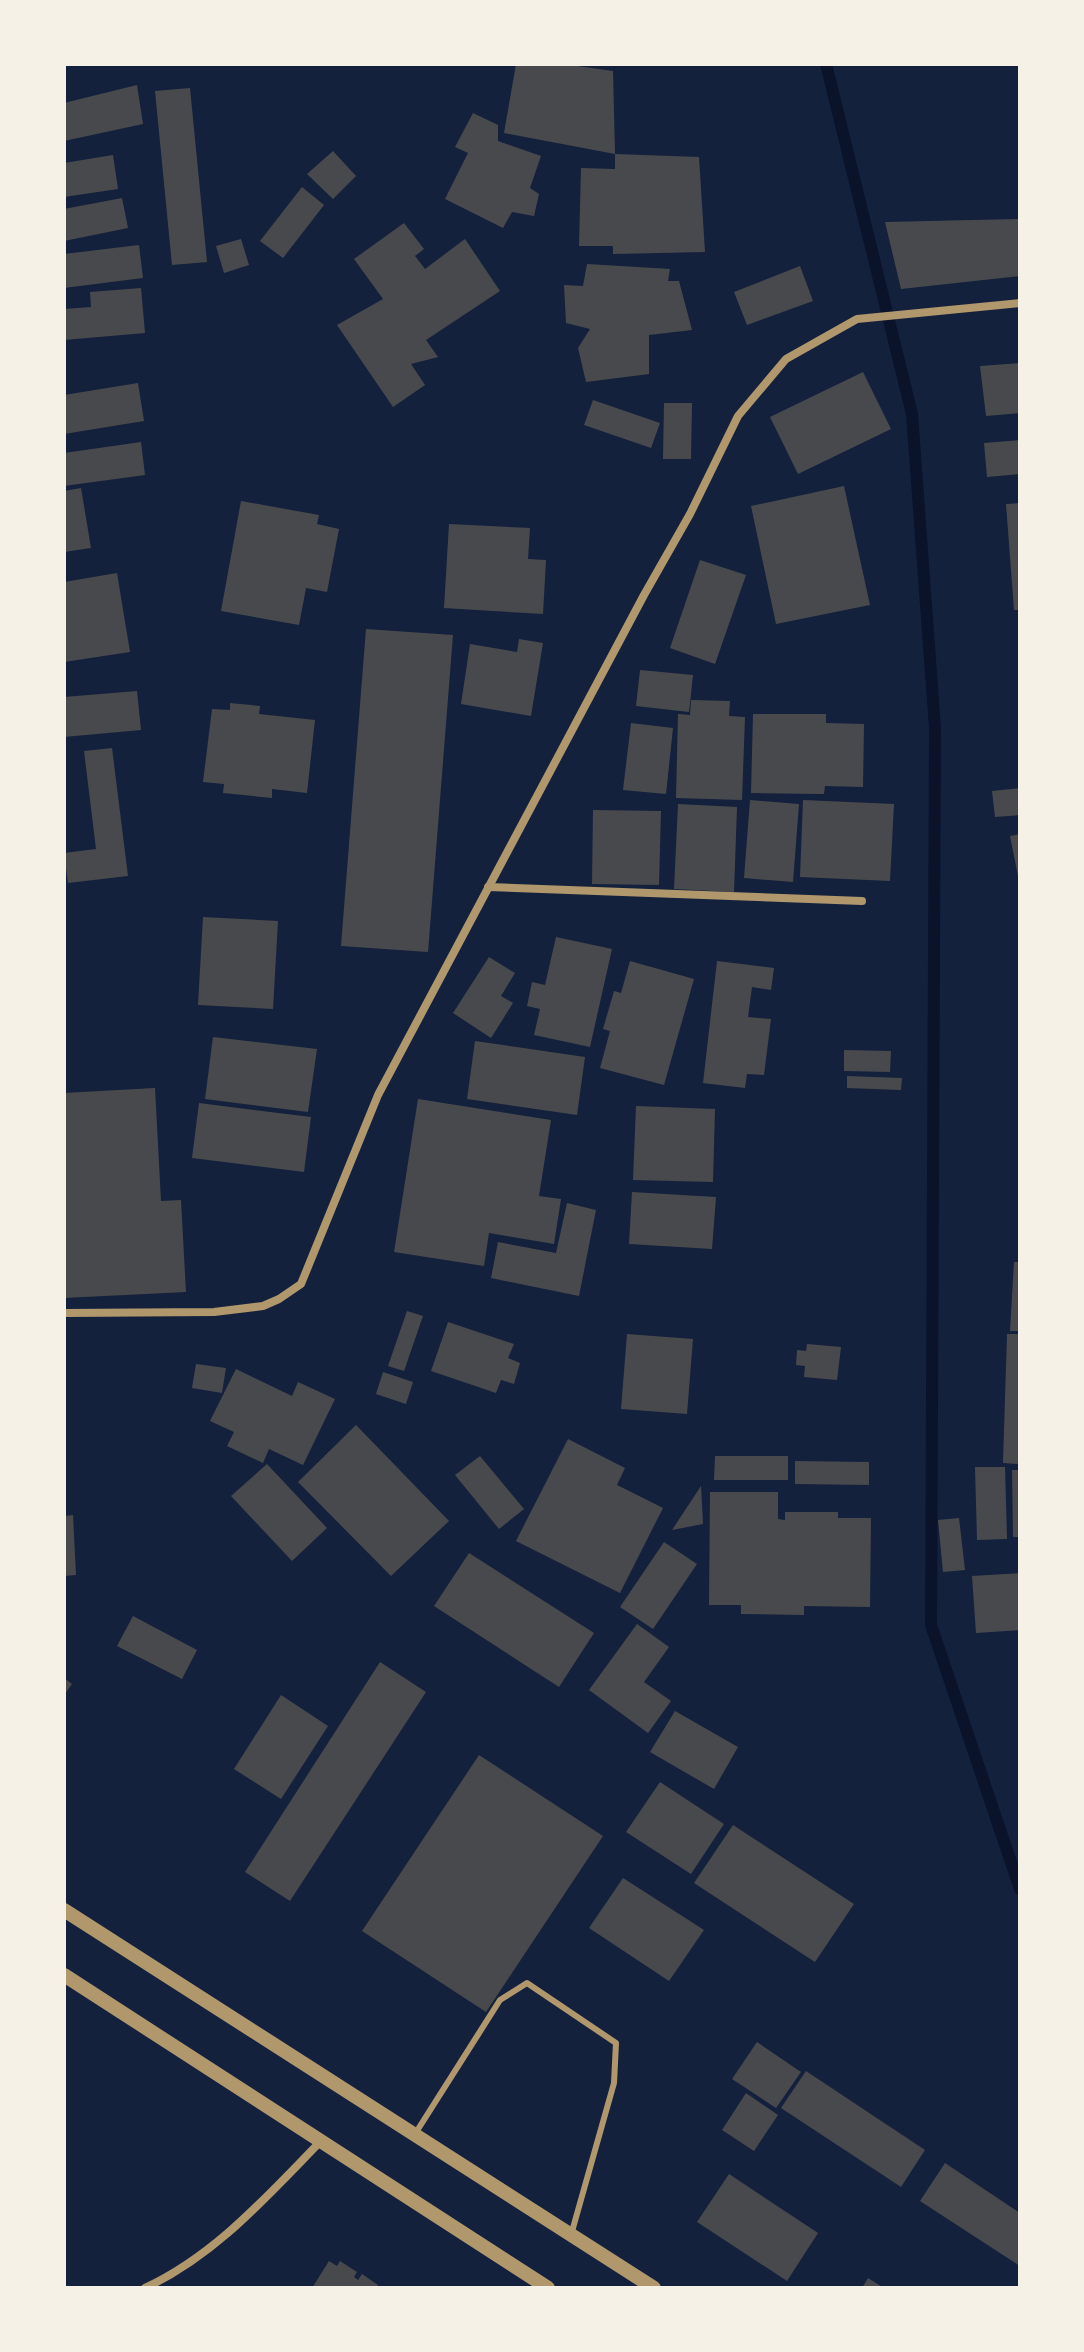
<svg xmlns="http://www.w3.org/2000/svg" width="1084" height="2352" font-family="Mulish,sans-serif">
<rect width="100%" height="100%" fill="#14213d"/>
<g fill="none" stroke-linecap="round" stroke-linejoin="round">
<path stroke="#0b132b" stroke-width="12" d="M826 64 912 414 935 728 931 1625 1020 1889"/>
</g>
<g fill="#48494c">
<path d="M516 64H563L613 71 615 154 699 157 705 252 613 254V246H579L581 168 615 169V154L504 133Z"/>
<path d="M137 85 143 124 64 141V103Z"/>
<path d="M190 88 207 262 172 265 155 91Z"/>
<path d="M473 113 498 125V141L541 156 530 188 539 194 534 216 512 212 503 228 445 199 468 153 455 147Z"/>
<path d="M333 151 356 176 333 199 307 174Z"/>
<path d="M113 155 118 189 64 197V163Z"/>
<path d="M302 187 324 205 283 258 260 241Z"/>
<path d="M122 198 128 228 64 241V209Z"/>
<path d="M1020 219V276L901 289 885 222Z"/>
<path d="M404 223 424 249 415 256 425 269 465 239 500 291 426 340 438 357 411 364 425 385 393 407 337 325 383 299 354 259Z"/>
<path d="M241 239 249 265 224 273 216 246Z"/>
<path d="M139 245 143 278 64 288V254Z"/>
<path d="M587 264 670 269 668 281H679L692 330 649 335V374L586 382 578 348 590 329 566 323 564 285 583 286Z"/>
<path d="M800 266 813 301 747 325 734 292Z"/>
<path d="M141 288 145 333 64 340V309L91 307 90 292Z"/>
<path d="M1020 363V413L986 416 980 366Z"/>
<path d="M863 372 891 429 798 474 770 417Z"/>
<path d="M138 383 144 421 64 434V395Z"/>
<path d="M593 400 660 423 651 448 584 425Z"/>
<path d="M664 403H692L691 459H663Z"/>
<path d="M1020 440V474L987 477 984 443Z"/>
<path d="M141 442 145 475 64 486V453Z"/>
<path d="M844 486 870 605 776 624 751 506Z"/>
<path d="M81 488 91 548 64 552V491Z"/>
<path d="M241 501 319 515 317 524 339 529 327 592 306 588 299 625 221 611Z"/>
<path d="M1020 503V610H1014L1006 504Z"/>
<path d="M449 524 530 528 528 559 546 560 543 614 444 608Z"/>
<path d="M700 560 746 575 715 664 670 648Z"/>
<path d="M117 573 130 652 64 662V582Z"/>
<path d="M366 629 453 635 428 952 341 946Z"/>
<path d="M519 639 543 643 531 716 461 704 470 644 517 652Z"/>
<path d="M640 670 693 675 689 712 636 706Z"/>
<path d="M137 691 141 730 64 737V697Z"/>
<path d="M691 700 730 701 729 716 745 717 742 800 676 798 678 714 690 715Z"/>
<path d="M230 703 260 706 259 714 315 720 307 793 272 789V798L223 793 224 784 203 782 212 709 230 710Z"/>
<path d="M753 714H826V723L864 724 863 787 825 786 824 794 751 793Z"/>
<path d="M631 723 673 728 666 794 623 790Z"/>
<path d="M112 748 128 876 68 883 64 853 96 849 84 751Z"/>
<path d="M1020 788V815L995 817 992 791Z"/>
<path d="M750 800 799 804 793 882 744 878Z"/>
<path d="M803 800 894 804 890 881 800 877Z"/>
<path d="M678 804 737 807 734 892 674 889Z"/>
<path d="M593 810 661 811 659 885 592 884Z"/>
<path d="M1020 834V881H1019L1010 836Z"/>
<path d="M203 917 278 921 273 1009 198 1005Z"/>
<path d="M556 937 612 949 590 1047 534 1035 540 1009 527 1006 532 982 545 985Z"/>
<path d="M489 957 515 973 501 996 513 1003 491 1038 453 1013Z"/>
<path d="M630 961 694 979 664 1085 600 1068 610 1031 603 1029 614 991 621 993Z"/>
<path d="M717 961 774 968 771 990 752 987 748 1017 771 1019 764 1075 747 1074 745 1088 703 1083Z"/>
<path d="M213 1037 317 1049 308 1112 205 1099Z"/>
<path d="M475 1041 585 1057 577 1115 467 1099Z"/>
<path d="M844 1050 891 1051 890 1072 844 1071Z"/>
<path d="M847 1076 902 1078 901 1090 847 1088Z"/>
<path d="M155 1088 161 1201 181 1200 186 1292 64 1298V1093Z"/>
<path d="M418 1099 551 1120 539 1196 561 1199 554 1244 489 1233 484 1266 394 1252Z"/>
<path d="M199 1103 311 1117 304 1172 192 1158Z"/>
<path d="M636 1106 715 1109 713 1182 633 1180Z"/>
<path d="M632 1192 716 1197 712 1249 629 1244Z"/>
<path d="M567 1203 596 1210 579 1296 491 1278 498 1242 556 1253Z"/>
<path d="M1014 1262H1020V1331H1010Z"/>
<path d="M407 1311 423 1316 404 1371 388 1366Z"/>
<path d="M448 1322 514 1344 508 1358 520 1363 514 1384 501 1380 496 1393 431 1371Z"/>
<path d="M627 1334 693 1339 687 1414 621 1409Z"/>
<path d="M1007 1334H1020V1464L1003 1463Z"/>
<path d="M807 1344 841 1347 837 1380 804 1377 805 1366 796 1365 797 1350 806 1351Z"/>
<path d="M196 1364 226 1368 222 1393 192 1388Z"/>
<path d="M236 1369 292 1396 298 1382 335 1399 303 1465 269 1449 263 1463 227 1446 234 1432 210 1421Z"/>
<path d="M383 1372 413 1382 406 1404 376 1394Z"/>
<path d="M356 1425 449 1521 391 1576 298 1482Z"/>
<path d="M568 1439 625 1468 617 1485 663 1508 620 1593 516 1541Z"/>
<path d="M480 1456 524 1509 499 1529 455 1475Z"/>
<path d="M715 1456H788V1480H714Z"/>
<path d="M795 1461 869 1462V1485L795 1484Z"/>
<path d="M267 1464 327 1528 292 1561 231 1496Z"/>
<path d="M975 1467H1005L1007 1539 977 1540Z"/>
<path d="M1012 1470H1020V1537H1013Z"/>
<path d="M701 1486 703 1524 672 1530Z"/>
<path d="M710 1492H778V1519L785 1520V1512H838V1518H871L870 1607 804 1606V1615L741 1614V1605H709Z"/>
<path d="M73 1515 76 1575 64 1576V1516Z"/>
<path d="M959 1518 965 1570 943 1572 938 1520Z"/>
<path d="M664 1542 697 1564 653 1629 620 1607Z"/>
<path d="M469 1553 594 1633 559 1687 434 1606Z"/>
<path d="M1020 1573V1630L976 1633 972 1576Z"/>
<path d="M133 1616 197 1650 182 1679 117 1646Z"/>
<path d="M637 1624 669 1647 644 1682 671 1701 648 1733 589 1690Z"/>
<path d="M380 1662 426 1692 290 1901 245 1872Z"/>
<path d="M64 1678 72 1684 64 1695Z"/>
<path d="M281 1695 328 1726 281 1799 234 1769Z"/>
<path d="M675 1711 738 1747 714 1789 650 1752Z"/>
<path d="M479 1755 603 1836 486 2012 362 1931Z"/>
<path d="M660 1782 724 1824 691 1874 626 1832Z"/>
<path d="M733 1825 854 1904 815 1962 694 1883Z"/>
<path d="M623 1878 704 1930 669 1981 589 1928Z"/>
<path d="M757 2042 801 2072 776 2108 732 2079Z"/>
<path d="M806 2071 925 2150 901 2187 781 2108Z"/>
<path d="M746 2093 778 2115 754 2151 722 2130Z"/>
<path d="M945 2163 1020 2213V2266L920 2201Z"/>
<path d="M729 2174 818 2233 787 2281 697 2222Z"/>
<path d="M329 2261 337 2266 340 2261 357 2272 354 2277 358 2280 362 2274 378 2285 376 2288H312Z"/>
<path d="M868 2278 884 2288H862Z"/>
</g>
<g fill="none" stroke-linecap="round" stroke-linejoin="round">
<path stroke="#b1986c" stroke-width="6" d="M415 2134 500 2000 527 1983 616 2043 614 2083 571 2235"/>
<g stroke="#b1986c" stroke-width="8">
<path d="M488 887 862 901"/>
<path d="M64 1313 214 1312 263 1306 279 1299 301 1284 378 1095 644 595 690 514 738 416 786 359 857 319 1020 303"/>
<path d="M145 2288C216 2255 267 2196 321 2141"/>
</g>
<g stroke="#b1986c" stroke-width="14">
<path d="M64 1910 654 2288"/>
<path d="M64 1975 548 2288"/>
</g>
</g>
<rect width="1084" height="2352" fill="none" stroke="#f6f1e7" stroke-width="132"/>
</svg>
